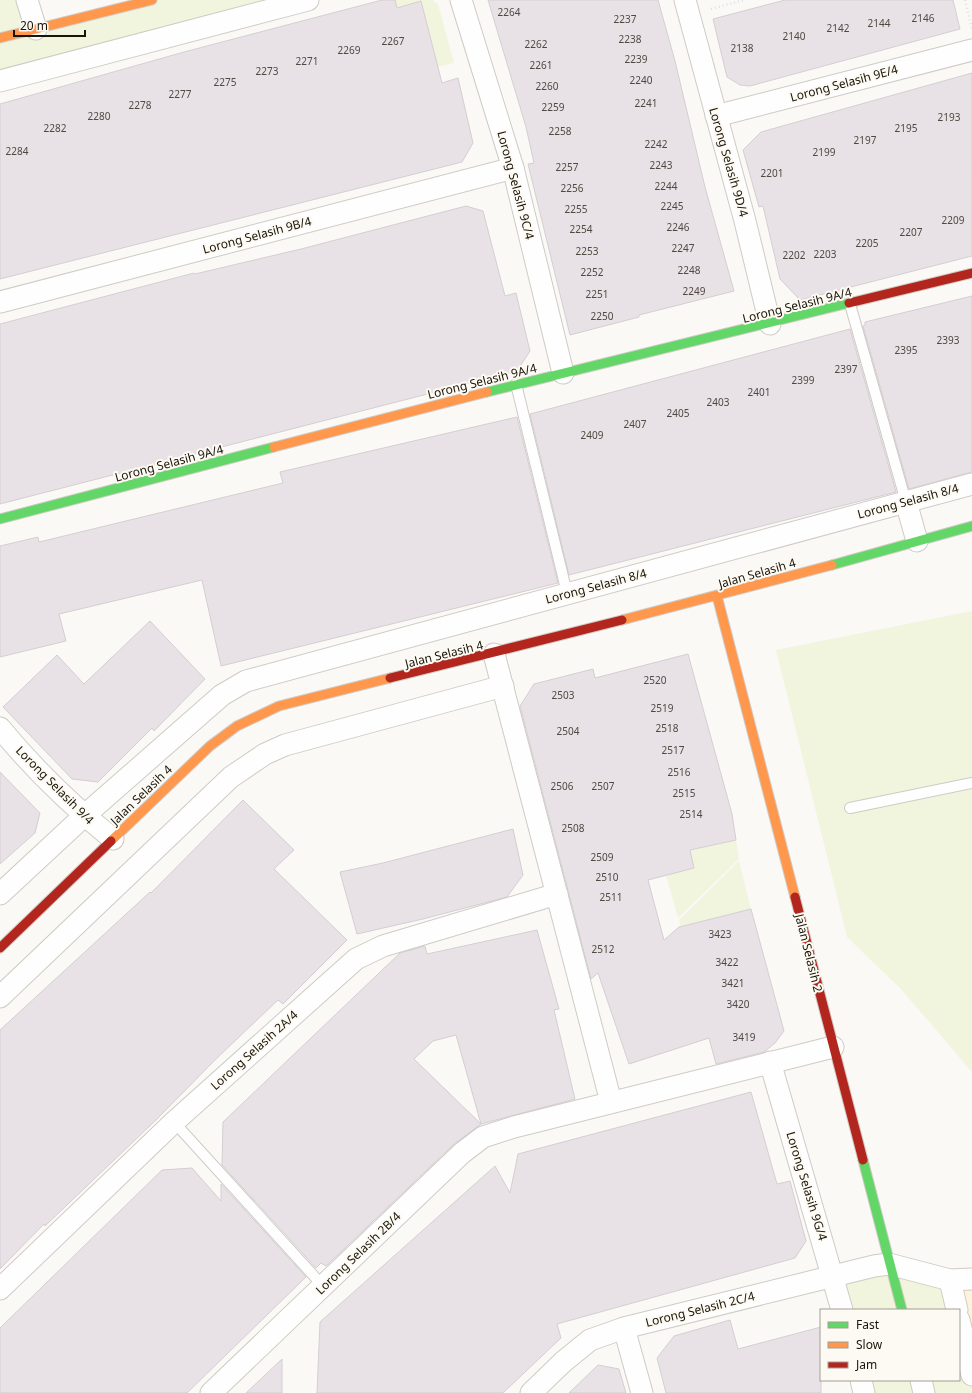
<svg xmlns="http://www.w3.org/2000/svg" width="972" height="1393" font-family="'Noto Sans',sans-serif">
<rect width="100%" height="100%" fill="#fbf9f6"/>
<path fill="#fdf2da" d="M972 1279V1375L950 1280Z"/>
<g fill="#f1f5de">
<path d="M0 0H27L36 28 152 0H308L0 81Z"/>
<path d="M395 0H432L438 4 454 63 438 67 421 1 397 8Z"/>
<path d="M972 611V1072L901 989 847 937 776 650Z"/>
<path d="M736 840 739 859 678 918 666 875 694 868 690 850Z"/>
<path d="M739 861 751 909 680 926 679 920Z"/>
<path d="M889 1264 934 1277 957 1310H842L833 1276Z"/>
<path d="M959 1320 972 1375V1393H864L861 1380H959Z"/>
</g>
<g fill="#e8e2e6" stroke="#d4ced2" fill-rule="evenodd">
<path d="M382 0H395L397 8 421 1 442 83 458 78 473 143 462 162 0 279V104L184 52Z"/>
<path d="M488 0H658L675 61 705 187 734 291 639 315V317L570 335 528 164 534 163 526 127Z"/>
<path d="M785 0H953L960 29 750 86 740 85 727 77 713 19Z"/>
<path d="M972 73V256L800 300 780 279 763 206 759 207 743 150 761 132Z"/>
<path d="M466 206 483 211 505 296 516 293 530 351 517 371 0 504V324L194 273 195 274 301 249Z"/>
<path d="M972 296V472L909 489 863 326 865 325V322Z"/>
<path d="M850 329 896 492 569 575 530 414Z"/>
<path d="M517 417 558 583 221 666 202 580 59 614 66 641 0 657V546L38 537 39 542 283 483 280 472Z"/>
<path d="M150 621 205 679 154 731 152 728 98 782 72 779 3 707 57 655 84 684Z"/>
<path d="M688 654 732 814 736 840 690 850 694 868 648 880 664 940 679 927 751 909 784 1031 775 1043 764 1052 716 1064 709 1038 629 1064 598 973 591 979 520 706 534 684 593 669 595 678Z"/>
<path d="M0 772 40 813 35 833 0 864Z"/>
<path d="M243 800 294 850 274 869 347 940 283 1004 278 1000 216 1059 156 1120 45 1226 44 1224 0 1269V1030L150 892 151 893Z"/>
<path d="M513 829 523 875 507 897 423 919 357 934 340 872 383 863Z"/>
<path d="M537 930 559 1009 554 1010 575 1099 481 1124 454 1144 326 1266 321 1263 316 1268 222 1165 223 1122 400 953 425 946 427 954ZM456 1035 481 1124 414 1059 433 1041Z"/>
<path d="M751 1092 777 1184 790 1181 806 1241 795 1258 557 1324 561 1338 503 1393H317L320 1322 495 1166 510 1193 518 1154Z"/>
<path d="M192 1168 221 1201V1184L306 1277 187 1393H0V1328L162 1170Z"/>
<path d="M730 1320 738 1349 821 1327V1393H666L657 1358 674 1336Z"/>
<path d="M282 1359V1393H246Z"/>
<path d="M598 1365 619 1369 626 1393H569Z"/>
</g>
<g fill="none" stroke-linecap="round" stroke-linejoin="round">
<g stroke="#cfcbc4" stroke-width="12">
<g id="lane">
<path d="M850 304 906 502"/>
<path d="M516 384 567 593"/>
<path d="M850 808 972 783"/>
<path d="M174 1122 323 1286"/>
</g>
</g>
<g stroke="#cfcbc4" stroke-width="23">
<g id="street">
<path d="M27 0 36 29"/>
<path d="M461 0 513 168 563 373"/>
<path d="M685 0 745 221 770 324"/>
<path d="M0 81 308 0"/>
<path d="M716 116 972 50"/>
<path d="M0 302 513 168"/>
<path d="M906 502 917 541"/>
<path d="M494 654 611 1102"/>
<path d="M0 728C33 768 72 806 113 839"/>
<path d="M0 894 84 816 222 695 246 681 972 484"/>
<path d="M0 997 231 777 265 754 285 745 503 686"/>
<path d="M770 1062 842 1310"/>
<path d="M950 1280 957 1310"/>
<path d="M0 1289 174 1122 356 959 383 946 557 894"/>
<path d="M959 1320 972 1375"/>
<path d="M624 1328 642 1393"/>
<path d="M861 1380 864 1393"/>
<path d="M921 1380 924 1393"/>
<path d="M211 1393 462 1153 483 1137 514 1127 833 1047"/>
<path d="M531 1393 563 1362 590 1340 624 1328 874 1266 889 1264 950 1280 972 1279"/>
</g>
</g>
<g stroke="#cfcbc4" stroke-width="11">
<g id="fast">
<path d="M487 392 849 303"/>
<path d="M0 519 274 447"/>
<path d="M832 565 972 526"/>
<path d="M863 1160 902 1310"/>
</g>
</g>
<g stroke="#cfcbc4" stroke-width="11">
<g id="slow">
<path d="M0 38 152 0"/>
<path d="M274 447 487 392"/>
<path d="M717 596 795 897"/>
<path d="M622 620 832 565"/>
<path d="M111 841 210 746 237 726 279 706 390 678"/>
</g>
</g>
<g stroke="#cfcbc4" stroke-width="11">
<g id="jam">
<path d="M849 303 972 273"/>
<path d="M390 678 622 620"/>
<path d="M795 897 863 1160"/>
<path d="M0 948 111 841"/>
</g>
</g>
<g stroke="#e2e1e0" stroke-width="2.5" stroke-dasharray="1 3" stroke-linecap="butt">
<path d="M965 0 972 29"/>
<path d="M711 9 744 0"/>
<path d="M766 216 972 166"/>
</g>
<use href="#lane" stroke="#fefefe" stroke-width="10"/>
<use href="#street" stroke="#fefefe" stroke-width="21"/>
<use href="#fast" stroke="#63d668" stroke-width="9"/>
<use href="#slow" stroke="#ff974d" stroke-width="9"/>
<use href="#jam" stroke="#b3261e" stroke-width="9"/>
</g>
<g text-anchor="middle" dominant-baseline="central" stroke-width="4" stroke-linejoin="round" paint-order="stroke">
<g font-size="10" fill="#4e4941">
<text x="509" y="12">2264</text>
<text x="923" y="18">2146</text>
<text x="625" y="19">2237</text>
<text x="879" y="23">2144</text>
<text x="838" y="28">2142</text>
<text x="794" y="36">2140</text>
<text x="630" y="39">2238</text>
<text x="393" y="41">2267</text>
<text x="536" y="44">2262</text>
<text x="742" y="48">2138</text>
<text x="349" y="50">2269</text>
<text x="636" y="59">2239</text>
<text x="307" y="61">2271</text>
<text x="541" y="65">2261</text>
<text x="267" y="71">2273</text>
<text x="641" y="80">2240</text>
<text x="225" y="82">2275</text>
<text x="547" y="86">2260</text>
<text x="180" y="94">2277</text>
<text x="646" y="103">2241</text>
<text x="140" y="105">2278</text>
<text x="553" y="107">2259</text>
<text x="99" y="116">2280</text>
<text x="949" y="117">2193</text>
<text x="55" y="128">2282</text>
<text x="906" y="128">2195</text>
<text x="560" y="131">2258</text>
<text x="865" y="140">2197</text>
<text x="656" y="144">2242</text>
<text x="17" y="151">2284</text>
<text x="824" y="152">2199</text>
<text x="661" y="165">2243</text>
<text x="567" y="167">2257</text>
<text x="772" y="173">2201</text>
<text x="666" y="186">2244</text>
<text x="572" y="188">2256</text>
<text x="672" y="206">2245</text>
<text x="576" y="209">2255</text>
<text x="953" y="220">2209</text>
<text x="678" y="227">2246</text>
<text x="581" y="229">2254</text>
<text x="911" y="232">2207</text>
<text x="867" y="243">2205</text>
<text x="683" y="248">2247</text>
<text x="587" y="251">2253</text>
<text x="825" y="254">2203</text>
<text x="794" y="255">2202</text>
<text x="689" y="270">2248</text>
<text x="592" y="272">2252</text>
<text x="694" y="291">2249</text>
<text x="597" y="294">2251</text>
<text x="602" y="316">2250</text>
<text x="948" y="340">2393</text>
<text x="906" y="350">2395</text>
<text x="846" y="369">2397</text>
<text x="803" y="380">2399</text>
<text x="759" y="392">2401</text>
<text x="718" y="402">2403</text>
<text x="678" y="413">2405</text>
<text x="635" y="424">2407</text>
<text x="592" y="435">2409</text>
<text x="655" y="680">2520</text>
<text x="563" y="695">2503</text>
<text x="662" y="708">2519</text>
<text x="667" y="728">2518</text>
<text x="568" y="731">2504</text>
<text x="673" y="750">2517</text>
<text x="679" y="772">2516</text>
<text x="562" y="786">2506</text>
<text x="603" y="786">2507</text>
<text x="684" y="793">2515</text>
<text x="691" y="814">2514</text>
<text x="573" y="828">2508</text>
<text x="602" y="857">2509</text>
<text x="607" y="877">2510</text>
<text x="611" y="897">2511</text>
<text x="720" y="934">3423</text>
<text x="603" y="949">2512</text>
<text x="727" y="962">3422</text>
<text x="733" y="983">3421</text>
<text x="738" y="1004">3420</text>
<text x="744" y="1037">3419</text>
</g>
<g font-size="12" fill="#1a1509" stroke="#fdfaf4">
<text transform="translate(844 83) rotate(-15)">Lorong Selasih 9E/4</text>
<text transform="translate(729 162) rotate(74)">Lorong Selasih 9D/4</text>
<text transform="translate(516 185) rotate(75)">Lorong Selasih 9C/4</text>
<text transform="translate(257 235) rotate(-15)">Lorong Selasih 9B/4</text>
<text transform="translate(797 305) rotate(-14)">Lorong Selasih 9A/4</text>
<text transform="translate(482 381) rotate(-14)">Lorong Selasih 9A/4</text>
<text transform="translate(169 463) rotate(-15)">Lorong Selasih 9A/4</text>
<text transform="translate(908 501) rotate(-15)">Lorong Selasih 8/4</text>
<text transform="translate(757 573) rotate(-16)">Jalan Selasih 4</text>
<text transform="translate(596 586) rotate(-15)">Lorong Selasih 8/4</text>
<text transform="translate(444 654) rotate(-14)">Jalan Selasih 4</text>
<text transform="translate(55 785) rotate(45)">Lorong Selasih 9/4</text>
<text transform="translate(141 795) rotate(-44)">Jalan Selasih 4</text>
<text transform="translate(809 953) rotate(76)">Jalan Selasih 2</text>
<text transform="translate(254 1050) rotate(-42)">Lorong Selasih 2A/4</text>
<text transform="translate(807 1186) rotate(73)">Lorong Selasih 9G/4</text>
<text transform="translate(358 1253) rotate(-44)">Lorong Selasih 2B/4</text>
<text transform="translate(700 1309) rotate(-14)">Lorong Selasih 2C/4</text>
</g>
</g>
<rect x="820" y="1309" width="140" height="72" fill="#fdfaf4" stroke="#a29e96"/>
<rect x="828" y="1322" width="20" height="6" fill="#63d668" stroke="#a29e96"/>
<text x="856" y="1329" font-size="12" fill="#1a1509">Fast</text>
<rect x="828" y="1342" width="20" height="6" fill="#ff974d" stroke="#a29e96"/>
<text x="856" y="1349" font-size="12" fill="#1a1509">Slow</text>
<rect x="828" y="1362" width="20" height="6" fill="#b3261e" stroke="#a29e96"/>
<text x="856" y="1369" font-size="12" fill="#1a1509">Jam</text>
<path d="M14 30v6h71v-6" fill="none" stroke="#1a1509" stroke-width="2"/>
<text x="20" y="30" font-size="12" fill="#1a1509" stroke="#fdfaf4" stroke-width="3" paint-order="stroke">20 m</text>
</svg>
